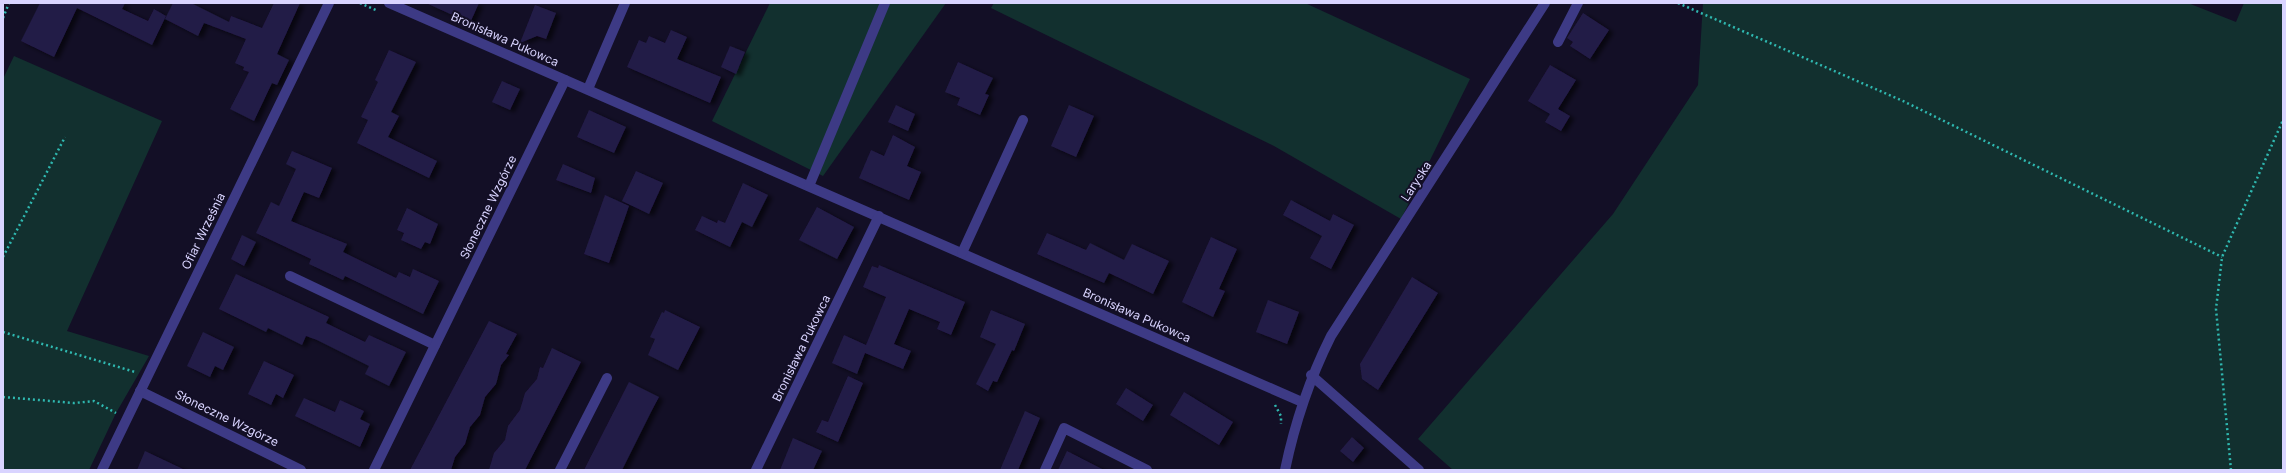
<svg xmlns="http://www.w3.org/2000/svg" width="2286" height="473" font-family="Inter,sans-serif">
<defs>
<filter id="shadow"><feDropShadow dx="4.5" dy="2.5" stdDeviation="2" flood-color="#0009"/></filter>
</defs>
<rect width="100%" height="100%" fill="#130f26"/>
<g fill="#12302f">
<path d="M770 3H946L823 176 712 121Z"/>
<path d="M994 3H1305L1470 79 1401 219 1274 146 991 8Z"/>
<path d="M1703 3H2188L2236 22 2244 3H2283V470H1453L1418 439 1613 214 1698 85Z"/>
<path d="M14 56 162 121 67 331 149 356 116 413 89 470H3V79Z"/>
</g>
<g fill="#241b47" filter="url(#shadow)">
<path d="M40 3H125L122 9 148 21 154 9 166 16 152 45 77 8 54 57 21 41Z"/>
<path d="M173 3H191L229 22 231 16 262 28 274 3H300L277 54 289 60 277 85 272 83 254 121 230 109 249 72 243 70 244 67 235 63 246 39 204 23 198 36 165 19Z"/>
<path d="M426 3H479L470 23Z"/>
<path d="M535 5 556 13 546 39 537 36 520 43Z"/>
<path d="M1583 13 1609 30 1590 59 1570 46 1573 42 1567 38Z"/>
<path d="M671 30 687 37 677 59 721 77 710 103 627 67 639 40 646 43 649 36 665 43Z"/>
<path d="M730 46 745 52 736 74 721 67Z"/>
<path d="M389 50 416 62 391 112 399 116 388 137 437 161 429 178 357 143 368 120 361 117 378 82 375 80Z"/>
<path d="M958 62 993 78 985 94 989 95 980 115 957 105 960 98 945 92Z"/>
<path d="M1550 65 1576 80 1558 109 1570 116 1561 131 1545 122 1550 114 1528 101Z"/>
<path d="M502 81 520 89 510 110 492 102Z"/>
<path d="M896 105 915 114 908 131 888 122Z"/>
<path d="M1069 105 1094 116 1076 157 1051 146Z"/>
<path d="M589 110 626 127 614 153 577 137Z"/>
<path d="M893 135 915 147 907 166 921 172 909 200 859 178 871 150 884 156Z"/>
<path d="M292 151 332 168 319 198 304 192 291 221 347 244 343 252 396 278 399 272 410 277 413 269 439 281 423 314 345 276 343 280 309 264 311 259 256 233 271 202 279 206 296 169 286 164Z"/>
<path d="M563 164 595 178 591 193 556 180Z"/>
<path d="M636 171 663 183 649 214 622 201Z"/>
<path d="M743 183 768 195 752 227 742 222 730 247 695 230 702 216 717 223 718 220 725 223Z"/>
<path d="M605 195 629 206 609 263 584 254Z"/>
<path d="M1291 200 1330 221 1333 214 1354 225 1331 269 1310 258 1322 236 1283 215Z"/>
<path d="M817 207 854 227 837 259 799 240Z"/>
<path d="M407 208 438 224 430 244 425 242 421 249 401 240 404 233 397 230Z"/>
<path d="M1047 233 1086 250 1090 243 1124 260 1132 244 1169 261 1153 294 1109 273 1104 283 1037 254Z"/>
<path d="M242 235 256 242 244 266 231 259Z"/>
<path d="M1211 237 1237 249 1219 289 1225 291 1213 317 1182 302Z"/>
<path d="M879 265 965 302 951 335 937 329 940 322 909 309 894 344 911 351 903 369 865 353 857 374 832 363 844 335 866 345 886 297 863 287 872 266 878 268Z"/>
<path d="M236 274 329 317 326 323 365 342 369 335 406 352 389 386 365 374 369 366 317 340 306 336 302 345 268 328 266 332 219 309Z"/>
<path d="M1412 277 1438 293 1378 390 1362 379 1360 364Z"/>
<path d="M1268 300 1299 312 1287 344 1256 332Z"/>
<path d="M665 310 700 327 678 370 648 355 655 339 650 337 662 312 664 313Z"/>
<path d="M991 310 1025 324 1014 351 1012 350 997 382 993 381 988 391 976 384 996 344 980 337Z"/>
<path d="M489 321 517 334 506 354 509 355 501 365 496 384 485 397 480 415 470 427 465 444 455 457 451 470H410Z"/>
<path d="M203 332 234 347 223 370 215 366 210 377 187 366Z"/>
<path d="M552 348 581 362 525 470H489L494 453 505 440 508 426 520 410 525 393 537 379 540 367 543 368Z"/>
<path d="M264 361 294 375 283 398 276 394 271 405 248 394Z"/>
<path d="M848 376 863 383 838 442 816 432 822 420 828 422Z"/>
<path d="M629 382 659 397 651 412 622 470H584Z"/>
<path d="M1126 388 1153 405 1143 421 1116 404Z"/>
<path d="M1184 392 1233 422 1219 445 1170 415Z"/>
<path d="M304 398 335 412 340 400 364 411 360 419 370 424 360 447 295 416Z"/>
<path d="M1025 411 1040 418 1018 470H1000Z"/>
<path d="M1352 437 1364 448 1353 462 1340 451Z"/>
<path d="M793 438 822 451 813 470H780Z"/>
<path d="M145 451 185 470H137Z"/>
<path d="M1067 451 1104 470H1058Z"/>
</g>
<g fill="none" stroke-linecap="round" stroke-linejoin="round">
<g stroke="#2fb8b0" stroke-width="2.5" stroke-dasharray="2 3" stroke-linecap="butt">
<path d="M360 3 378 11"/>
<path d="M1678 3 1903 101 2222 257"/>
<path d="M3 18 9 3"/>
<path d="M3 257 65 137"/>
<path d="M3 332 135 372"/>
<path d="M3 397 74 403 94 401 116 413"/>
<path d="M1275 405 1281 416V424"/>
<path d="M2231 470 2216 309 2222 257 2283 120"/>
</g>
<g stroke="#3d3a85" stroke-width="10">
<path d="M389 3 1302 402"/>
<path d="M1558 42 1578 3"/>
<path d="M588 89 625 3"/>
<path d="M809 186 885 3"/>
<path d="M962 253 1023 120"/>
<path d="M290 276 435 345"/>
<path d="M1311 375 1419 470"/>
<path d="M140 391 301 470"/>
<path d="M102 470 329 3"/>
<path d="M374 470 565 80"/>
<path d="M560 470 607 378"/>
<path d="M756 470 879 216"/>
<path d="M1045 470 1064 428 1147 470"/>
<path d="M1285 470C1295 422 1309 380 1331 336L1545 3"/>
</g>
</g>
<g text-anchor="middle" dominant-baseline="central" stroke-width="4" stroke-linejoin="round" paint-order="stroke">
<g font-size="12" fill="#d9d4ff" stroke="#130f26">
<text transform="translate(505 39) rotate(24)">Bronisława Pukowca</text>
<text transform="translate(1416 181) rotate(-57)">Laryska</text>
<text transform="translate(488 207) rotate(-64)">Słoneczne Wzgórze</text>
<text transform="translate(203 231) rotate(-64)">Ofiar Września</text>
<text transform="translate(1137 315) rotate(24)">Bronisława Pukowca</text>
<text transform="translate(801 348) rotate(-64)">Bronisława Pukowca</text>
<text transform="translate(227 418) rotate(26)">Słoneczne Wzgórze</text>
</g>
</g>
<rect width="2286" height="473" fill="none" stroke="#d9d4ff" stroke-width="8"/>
</svg>
